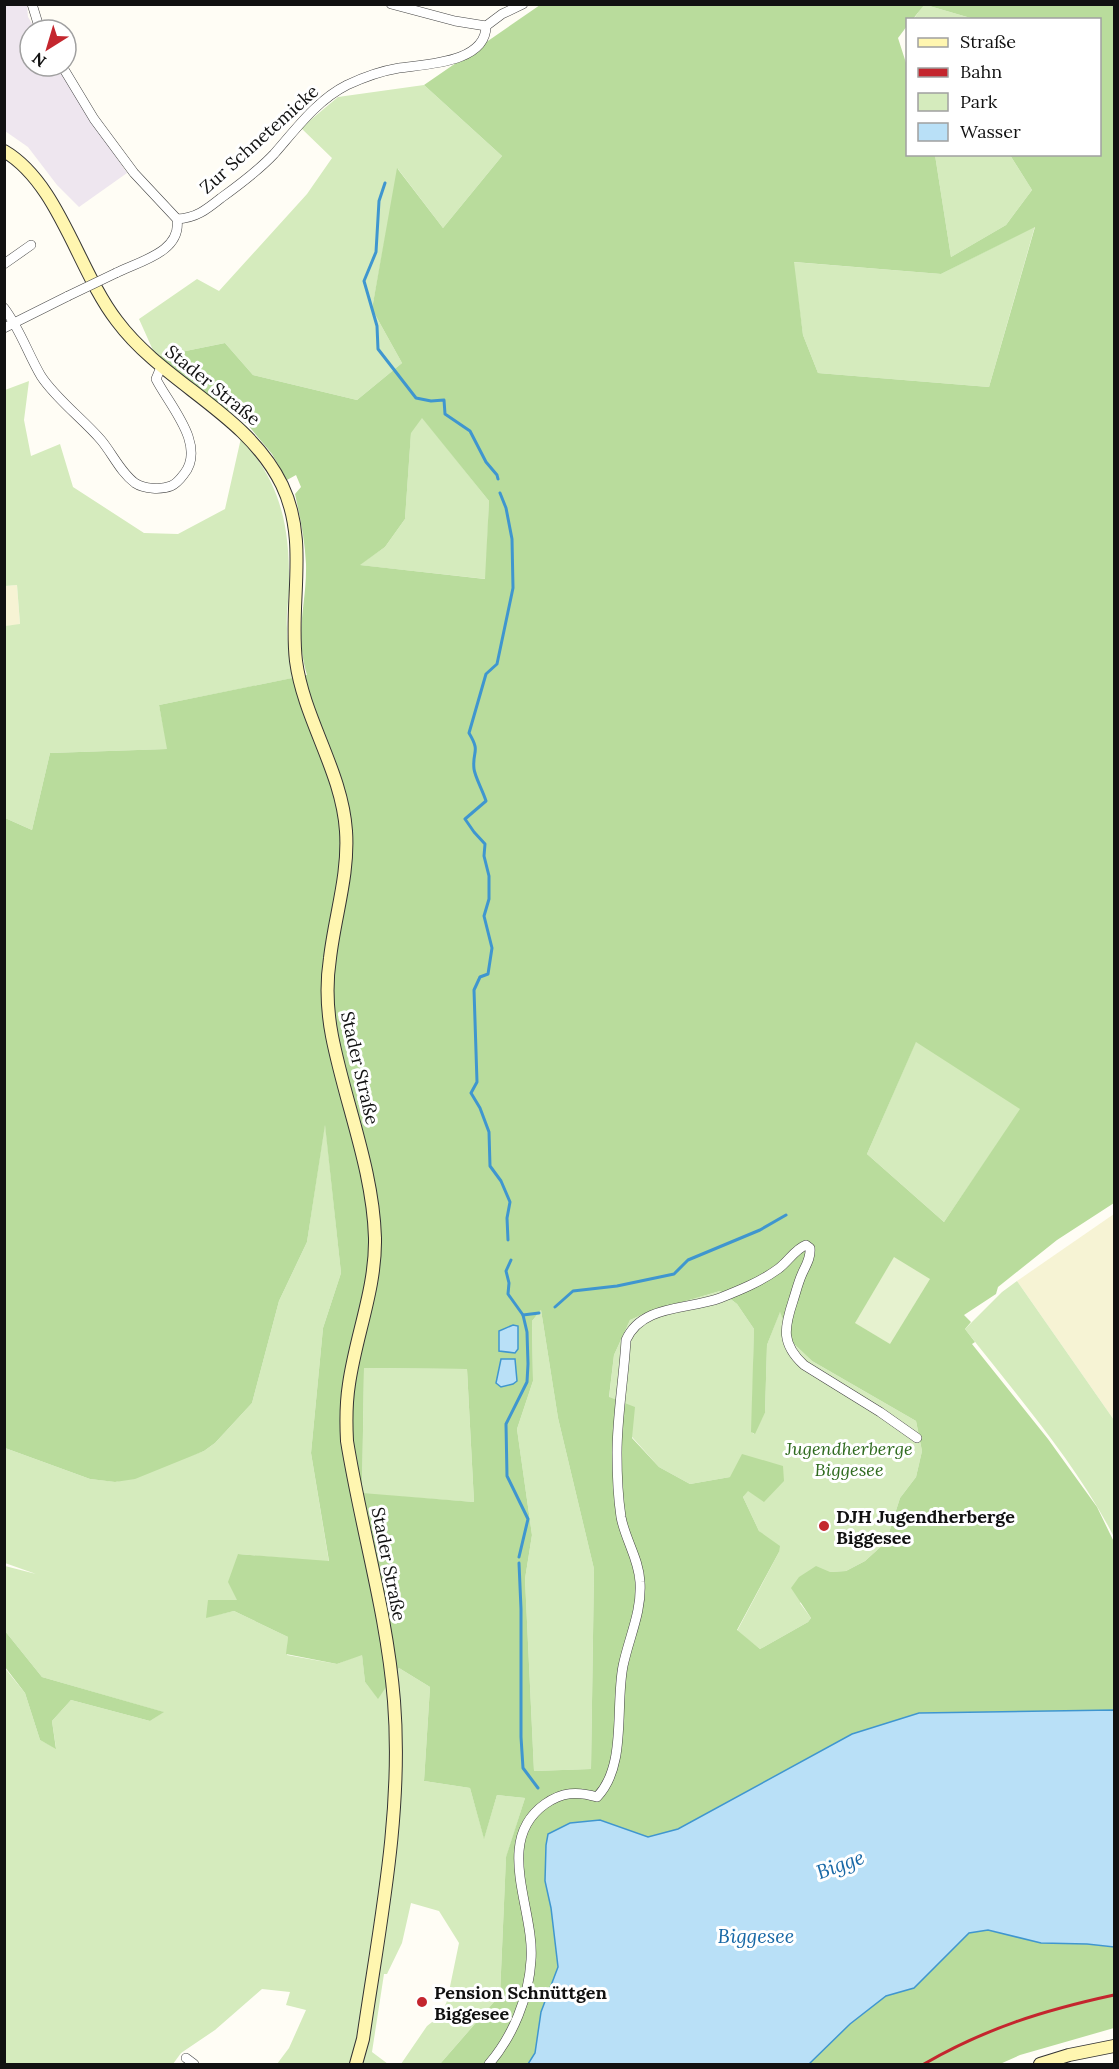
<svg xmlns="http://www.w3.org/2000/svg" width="1119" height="2069" font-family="Lora,serif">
<rect width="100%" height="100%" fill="#fffdf5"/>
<path fill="#eee6ef" d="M5 5H27L28 17 36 30H30V66H57L92 122 127 173 79 207 57 185 28 147 5 131Z"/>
<g fill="#f6f3d4">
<path d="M17 585 20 625 5 626 4 586Z"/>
<path d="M1114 1214V1420L1017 1281Z"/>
</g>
<g fill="#d5ebbd">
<path d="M924 4 926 5 974 19 913 20Z"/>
<path d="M424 85 502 156 443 228 398 169 372 309 402 363 357 400 253 375 225 343 156 357 139 319 197 279 219 291 307 194 332 158 301 128 338 97Z"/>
<path d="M935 155H1010L1032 190 1006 225 951 257Z"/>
<path d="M1035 226 989 387 818 373 803 335 793 262 941 274Z"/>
<path d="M29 381 24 420 31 456 60 444 73 487 144 533 178 534 225 509 241 438C283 486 290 529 289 591 288 603 286 616 287 628 287 645 291 662 293 678L159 705 168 749 50 753 32 830 5 818V626L20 624 17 585 5 586V390Z"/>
<path d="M422 417 489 501 486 579 359 565 385 547 405 519 411 432Z"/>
<path d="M916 1041 1021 1109 944 1222 867 1154Z"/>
<path d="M325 1122 341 1273 323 1328 311 1453 329 1562 238 1554 237 1601 207 1617 234 1611 288 1637 287 1655 337 1664 362 1654 365 1682 378 1698 399 1668 430 1687 424 1781 470 1788 484 1838 497 1795 525 1798 506 1858 500 1995 440 2064H401L427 2026 441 2015 447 2001 459 1943 439 1911 411 1903 402 1943 387 1974H384L372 2052 388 2064H277L289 2048 306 2010 286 2005 290 1992 262 1989 215 2030 181 2053 173 2064H5L4 1667 25 1693 40 1740 56 1748 52 1721 71 1700 150 1721 163 1712 42 1677 5 1631V1566L36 1574 5 1563V1448L90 1479 116 1482 204 1451 215 1443 252 1403 279 1301 307 1242Z"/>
<path d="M1017 1281 1114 1420V1537C1075 1461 1017 1396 965 1329L1002 1292Z"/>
<path d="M720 1291 737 1304 754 1329 752 1432 754 1434 765 1413 767 1345 780 1311 792 1342 812 1361 916 1421 922 1451 916 1477 900 1498 886 1542 865 1561 846 1571 830 1572 800 1603 811 1618 808 1622 760 1649 737 1631 779 1552 759 1531 743 1497 747 1491 730 1477 690 1484 659 1467 632 1437 609 1398 614 1355 630 1320 648 1312Z"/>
<path d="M541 1310 558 1418 594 1569 591 1769 534 1771 525 1579 532 1535 517 1429 533 1381 532 1321Z"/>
<path d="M364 1368 467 1369 474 1502 362 1494Z"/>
</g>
<g fill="#b9dc9c" fill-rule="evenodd">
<path d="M540 5H924L913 19 908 20 907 26 898 38 907 66 908 154 935 155 951 257 1006 225 1032 190 1010 155 1100 154V20L974 19 926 5H1114V1203L1057 1240 998 1287 996 1294 964 1315 971 1322 965 1329 975 1342 972 1344 1048 1439 1097 1507 1114 1542V1710L919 1713 852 1734 678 1829 648 1837 600 1820 570 1823 548 1834 545 1881 551 1908 558 1967 541 2012 535 2053 528 2064H440L500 1995 506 1857 525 1798 497 1795 484 1839 470 1788 424 1781 430 1687 399 1668 378 1699 365 1682 362 1655 337 1664 286 1654 288 1637 234 1611 206 1618 208 1600H237L228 1582 238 1554 329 1561 311 1453 323 1328 341 1273 325 1125 307 1242 279 1301 252 1403 215 1443 204 1451 135 1479 115 1482 90 1479 5 1448V818L32 830 50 753 167 749 159 705 307 675C294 632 307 605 306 564 305 540 300 517 295 494L301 487 296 475 287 480 272 454 247 424 156 357 225 343 253 375 357 400 402 363 372 309 397 168 443 228 502 156 424 85ZM1035 227 989 387 818 373 803 335 794 262 941 274ZM422 418 489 501 485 579 360 565 385 547 405 519 411 433ZM916 1042 1020 1109 944 1222 867 1154ZM720 1291 737 1304 754 1329 751 1432 755 1434 765 1413 767 1345 780 1312 792 1342 812 1361 916 1421 922 1451 916 1477 900 1498 886 1542 865 1561 846 1571 830 1572 816 1566 799 1577 791 1588 811 1618 808 1622 760 1649 737 1630 779 1552 780 1546 759 1531 743 1497 748 1491 764 1502 784 1481 783 1466 742 1454 730 1477 690 1484 659 1467 632 1438 635 1407 609 1397 614 1355 630 1320 648 1312ZM541 1310 558 1418 594 1569 591 1769 534 1771 525 1579 532 1535 517 1429 533 1381 532 1321ZM364 1368 467 1369 474 1502 362 1493Z"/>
<path d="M5 1631 42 1677 164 1712 150 1721 71 1700 52 1721 56 1749 40 1740 25 1693 5 1667Z"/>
<path d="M988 1930 1041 1943 1087 1944 1114 1947V2028L1020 2055 1000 2064H809L850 2024 886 1996 914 1988 969 1933Z"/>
</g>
<path fill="#e6f2cf" d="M894 1257 930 1279 890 1344 855 1323Z"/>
<g fill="#b9e0f7" stroke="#3f96cf" stroke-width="1.5">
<path d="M513 1325 518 1326V1349L515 1353 499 1351V1331Z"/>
<path d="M501 1359H515L517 1381 513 1384 501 1387 496 1383Z"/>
<path d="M1114 1710V1947L1087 1944 1041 1943 988 1930 969 1933 914 1988 886 1996 850 2024 809 2064H528L535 2053 541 2012 558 1967 551 1908 545 1881 546 1845 548 1834 570 1823 600 1820 648 1837 678 1829 852 1734 919 1713Z"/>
</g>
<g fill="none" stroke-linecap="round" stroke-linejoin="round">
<g stroke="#3f96cf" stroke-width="3">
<path d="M385 183 379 201 376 252 364 281 377 326 378 349 416 398 431 401 444 400 445 414 470 431 486 462 497 475 498 479"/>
<path d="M500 493 506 508 512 539 513 588 497 664 486 674 469 733C481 753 472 750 474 769 475 777 483 791 486 801L465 819 474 832 485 844 484 856 489 876V899L484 916 492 948 488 974 480 977 474 990 477 1082 471 1093 480 1108 489 1132 490 1166 501 1181 510 1202 507 1218 508 1240"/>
<path d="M511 1260 506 1271 509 1283 508 1294 523 1315 527 1332 528 1364 527 1382 506 1424 507 1476 528 1519 519 1557"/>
<path d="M555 1307 573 1291 617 1286 674 1274 688 1260 760 1230 786 1215"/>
<path d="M523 1315 539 1313"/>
<path d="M519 1563 521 1609V1737L523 1768 538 1788"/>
</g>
<g stroke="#444" stroke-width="10">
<g id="street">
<path d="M32 4 40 30"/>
<path d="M391 4 455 21 486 26"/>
<path d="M486 26 502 14 523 4"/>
<path d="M62 66 94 119 134 173 177 219C182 252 140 261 116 273"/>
<path d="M177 219C196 218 206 210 221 198 239 185 259 170 274 154 296 129 317 100 347 85 364 77 381 71 399 68 426 64 486 63 486 26"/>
<path d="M4 264 31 245"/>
<path d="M4 308C20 329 28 354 41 376 56 399 83 419 101 440 112 453 121 473 135 483 144 489 161 490 171 486 176 484 181 478 184 474 207 445 169 405 156 379L161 367"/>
<path d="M4 328 68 296"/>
<path d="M186 2058 194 2064"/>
<path d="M489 2064C513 2036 529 1997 531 1960 535 1909 493 1841 545 1804 562 1792 577 1791 597 1797 627 1766 615 1707 623 1666 629 1637 642 1612 640 1582 639 1559 625 1539 621 1517 618 1497 617 1473 617 1453 617 1416 624 1377 626 1340 642 1304 688 1310 720 1298 740 1290 760 1282 778 1269 788 1262 795 1249 806 1245L810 1248C811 1258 806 1265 802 1274 798 1283 796 1292 793 1301 784 1328 781 1344 804 1365L880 1412 917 1438"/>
</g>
</g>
<g stroke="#333" stroke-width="14">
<g id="secondary">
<path d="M4 151C59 183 78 271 117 321 164 384 247 413 282 485 309 541 289 602 296 661 304 720 342 771 346 831 349 875 335 915 330 958 326 984 327 1010 332 1036 345 1103 373 1169 375 1238 376 1288 356 1335 349 1384 346 1403 346 1422 347 1441 361 1528 387 1613 394 1701 403 1814 379 1928 363 2039L356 2064"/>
<path d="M1040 2064 1069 2055 1114 2046"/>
</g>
</g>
<use href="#street" stroke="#fff" stroke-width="9"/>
<use href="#secondary" stroke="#fff6b0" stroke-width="12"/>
<path stroke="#c4262e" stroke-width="3" d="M924 2064C986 2028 1045 2010 1114 1995"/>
<g stroke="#444" stroke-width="10" stroke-linecap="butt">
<path id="street-bridge" d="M68 296 116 273"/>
</g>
<use href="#street-bridge" stroke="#fff" stroke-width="9"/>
</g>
<g fill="#c4262e" stroke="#fff" stroke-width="2">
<circle cx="824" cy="1526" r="6"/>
<circle cx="422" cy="2002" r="6"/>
</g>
<g text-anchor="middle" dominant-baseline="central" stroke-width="6" stroke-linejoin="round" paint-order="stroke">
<g font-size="18" fill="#111" stroke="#fff">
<text transform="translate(259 139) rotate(-42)">Zur Schnetemicke</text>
<text transform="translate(213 385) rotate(39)">Stader Straße</text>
<text transform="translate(360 1068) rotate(77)">Stader Straße</text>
<text transform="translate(389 1564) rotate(79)">Stader Straße</text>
</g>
<g font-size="18" font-style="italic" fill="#2f6b1f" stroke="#fff">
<text x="849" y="1448">Jugendherberge<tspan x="849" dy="21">Biggesee</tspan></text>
</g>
<g font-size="18" font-weight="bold" fill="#111" stroke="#fff" text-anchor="start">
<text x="836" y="1516">DJH Jugendherberge<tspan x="836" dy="21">Biggesee</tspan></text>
<text x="434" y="1992">Pension Schnüttgen<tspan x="434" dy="21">Biggesee</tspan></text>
</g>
<g font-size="20" font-style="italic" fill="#1768a6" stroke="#fff">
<text transform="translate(840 1864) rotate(-20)">Bigge</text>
<text x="756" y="1935">Biggesee</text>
</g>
</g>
<rect width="1119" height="2069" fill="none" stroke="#111111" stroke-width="12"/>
<rect x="906" y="18" width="195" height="138" fill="#ffffff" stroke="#a0a0a0" stroke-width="1.5"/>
<rect x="918" y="38" width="30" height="9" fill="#fff6b0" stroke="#a0a0a0" stroke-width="1.5"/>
<text x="960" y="48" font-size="18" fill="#111111">Straße</text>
<rect x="918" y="68" width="30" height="9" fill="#c4262e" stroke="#a0a0a0" stroke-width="1.5"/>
<text x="960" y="78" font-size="18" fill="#111111">Bahn</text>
<rect x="918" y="93" width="30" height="18" fill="#d5ebbd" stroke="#a0a0a0" stroke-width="1.5"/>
<text x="960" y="108" font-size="18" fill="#111111">Park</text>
<rect x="918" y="123" width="30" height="18" fill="#b9e0f7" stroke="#a0a0a0" stroke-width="1.5"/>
<text x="960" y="138" font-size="18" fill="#111111">Wasser</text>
<g transform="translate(48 48) rotate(217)"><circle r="28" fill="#ffffff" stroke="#a0a0a0" stroke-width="1.5"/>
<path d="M0-4.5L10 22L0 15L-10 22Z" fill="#c4262e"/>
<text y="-9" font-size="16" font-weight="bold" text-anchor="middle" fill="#111111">N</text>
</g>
</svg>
